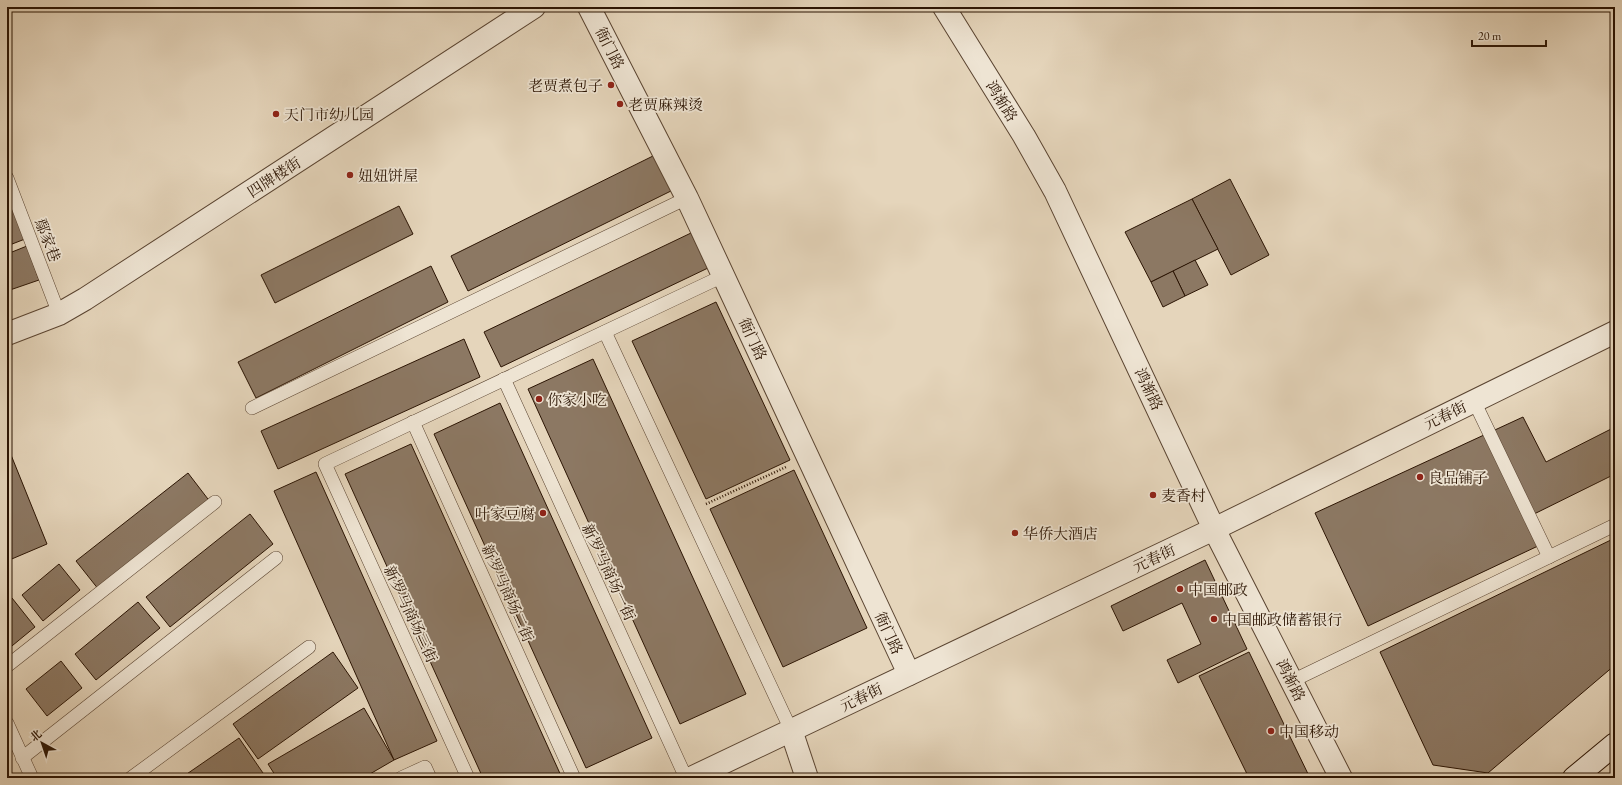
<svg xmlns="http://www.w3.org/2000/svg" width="1622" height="785" font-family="'EB Garamond','Noto Serif SC',serif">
<rect width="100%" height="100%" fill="#e5d5bb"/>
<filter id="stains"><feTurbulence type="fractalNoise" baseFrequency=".005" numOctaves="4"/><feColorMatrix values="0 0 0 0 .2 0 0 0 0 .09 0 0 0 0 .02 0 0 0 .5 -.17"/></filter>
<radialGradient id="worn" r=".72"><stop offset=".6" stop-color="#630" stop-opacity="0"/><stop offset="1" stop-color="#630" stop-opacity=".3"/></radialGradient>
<g fill="#8c7863" stroke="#2b1403">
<path d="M657 154 675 189 468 291 451 256Z"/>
<path d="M1230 179 1269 255 1231 275 1192 199Z"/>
<path d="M7 194 25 239 7 246Z"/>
<path d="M1192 199 1218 249 1151 282 1125 232Z"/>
<path d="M399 206 413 234 275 303 261 275Z"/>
<path d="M691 233 708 268 501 367 484 332Z"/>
<path d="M27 246 39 280 7 291V254Z"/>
<path d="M1195 260 1208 285 1185 296 1173 271Z"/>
<path d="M431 266 448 302 256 398 238 362Z"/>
<path d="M1173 271 1185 296 1163 307 1151 282Z"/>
<path d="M716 302 790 460 706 499 632 341Z"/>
<path d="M464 339 480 377 278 469 261 431Z"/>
<path d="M593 359 746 694 680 724 528 389Z"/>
<path d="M500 403 652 738 586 768 434 434Z"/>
<path d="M1523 417 1546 462 1615 427V474L1526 518 1538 546 1368 626 1315 513Z"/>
<path d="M411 444 562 778H483L345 474Z"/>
<path d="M7 445 47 544 7 561Z"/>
<path d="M794 470 867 628 783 667 710 509Z"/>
<path d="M316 472 437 741 394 760 274 491Z"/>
<path d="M188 473 211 503 99 590 76 561Z"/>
<path d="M250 514 273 544 170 627 146 597Z"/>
<path d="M1615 538V665L1488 773 1433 765 1380 652Z"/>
<path d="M1205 560 1247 649 1178 683 1167 660 1201 644 1182 603 1123 631 1111 606Z"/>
<path d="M59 564 80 590 43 621 22 595Z"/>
<path d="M12 598 35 627 7 650V602Z"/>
<path d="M138 602 160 628 96 680 75 654Z"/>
<path d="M333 652 358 688 258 759 233 724Z"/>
<path d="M1249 652 1310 778H1244L1248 776 1199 676Z"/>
<path d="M61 661 82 688 47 716 26 689Z"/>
<path d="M364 708 394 760 363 778H277L268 764Z"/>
<path d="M239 738 263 773 255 778H181Z"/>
</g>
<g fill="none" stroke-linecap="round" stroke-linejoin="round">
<g stroke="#5a4431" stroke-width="14">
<g id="service">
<path d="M7 178 59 314"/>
<path d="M605 332 791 730"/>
<path d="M504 379 686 778"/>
<path d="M1474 401 1549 557"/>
<path d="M252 408 687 198"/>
<path d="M413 422 574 778"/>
<path d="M7 666 215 502"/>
<path d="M1292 681 1615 525"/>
<path d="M7 723 32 778"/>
<path d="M22 758 276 558"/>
<path d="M131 778 309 647"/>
<path d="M401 778 425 767 430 778"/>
<path d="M468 778 325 464 723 276"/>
</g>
</g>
<g stroke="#5a4431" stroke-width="24">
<g id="minor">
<path d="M589 7 687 198 909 674"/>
<path d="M791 730 807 778"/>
<path d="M691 778 1214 529 1615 332"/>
</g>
</g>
<g stroke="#5a4431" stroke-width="24">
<g id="tertiary">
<path d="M944 7 1024 136 1055 191 1214 529 1341 778"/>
<path d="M7 334 59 314 85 299 534 7"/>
</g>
</g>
<g stroke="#2b1403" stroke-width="24">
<path id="secondary" d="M1574 778 1615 744"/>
</g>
<path stroke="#2b1403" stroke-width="2.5" stroke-dasharray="1 2" stroke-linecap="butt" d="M706 504 786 467"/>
<use href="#service" stroke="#eee4d3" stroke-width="13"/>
<use href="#minor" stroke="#eee4d3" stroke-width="22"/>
<use href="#tertiary" stroke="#eee4d3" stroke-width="22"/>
<use href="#secondary" stroke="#eee4d3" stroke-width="22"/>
</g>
<g fill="#8f2418" stroke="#eee4d3" stroke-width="1.5">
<circle cx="611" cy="85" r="4"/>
<circle cx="620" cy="104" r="4"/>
<circle cx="276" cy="114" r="4"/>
<circle cx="350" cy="175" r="4"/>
<circle cx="539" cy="399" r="4"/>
<circle cx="1420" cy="477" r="4"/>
<circle cx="1153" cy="495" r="4"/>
<circle cx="543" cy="513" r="4"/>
<circle cx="1015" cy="533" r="4"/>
<circle cx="1180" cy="589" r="4"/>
<circle cx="1214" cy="619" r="4"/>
<circle cx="1271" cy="731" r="4"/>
</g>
<g text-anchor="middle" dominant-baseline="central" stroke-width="3.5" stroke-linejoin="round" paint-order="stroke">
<g font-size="15" fill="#2b1403" stroke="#eee4d3">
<text transform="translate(610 48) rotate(63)">衙门路</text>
<text transform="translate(1002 101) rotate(58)">鸿渐路</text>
<text transform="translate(274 177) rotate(-33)">四牌楼街</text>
<text transform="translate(48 240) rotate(69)">鄢家巷</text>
<text transform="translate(753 339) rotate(65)">衙门路</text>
<text transform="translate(1149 389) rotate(65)">鸿渐路</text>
<text transform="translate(1445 415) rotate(-26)">元春街</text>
<text transform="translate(1154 558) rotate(-25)">元春街</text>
<text transform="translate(609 572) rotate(65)">新罗马商场一街</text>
<text transform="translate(508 593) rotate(66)">新罗马商场二街</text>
<text transform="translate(411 614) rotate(65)">新罗马商场三街</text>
<text transform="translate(889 633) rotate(65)">衙门路</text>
<text transform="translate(1291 680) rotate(63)">鸿渐路</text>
<text transform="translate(861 697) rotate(-26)">元春街</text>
</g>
<g font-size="15" fill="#2b1403" stroke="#eee4d3" text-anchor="start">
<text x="603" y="85" text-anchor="end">老贾煮包子</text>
<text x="628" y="104">老贾麻辣烫</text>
<text x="284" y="114">天门市幼儿园</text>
<text x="358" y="175">妞妞饼屋</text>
<text x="547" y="399">你家小吃</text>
<text x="1428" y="477">良品铺子</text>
<text x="1161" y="495">麦香村</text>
<text x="535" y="513" text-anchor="end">叶家豆腐</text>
<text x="1023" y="533">华侨大酒店</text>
<text x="1188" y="589">中国邮政</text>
<text x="1222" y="619">中国邮政储蓄银行</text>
<text x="1279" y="731">中国移动</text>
</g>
</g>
<rect width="1622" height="785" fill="none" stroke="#e5d5bb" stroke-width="24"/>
<rect x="8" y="8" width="1606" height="769" fill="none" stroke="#2b1403" stroke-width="2"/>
<rect x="12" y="12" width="1598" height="761" fill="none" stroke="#2b1403"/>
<g transform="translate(42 743) rotate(320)" stroke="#eee4d3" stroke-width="3" paint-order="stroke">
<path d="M0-3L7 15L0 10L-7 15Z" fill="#2b1403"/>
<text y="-6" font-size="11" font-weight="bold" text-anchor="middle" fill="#2b1403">北</text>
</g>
<path d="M1472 40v6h74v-6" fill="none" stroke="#2b1403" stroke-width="2"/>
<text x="1478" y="40" font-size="12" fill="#2b1403" stroke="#eee4d3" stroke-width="3" paint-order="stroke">20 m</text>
<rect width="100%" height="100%" filter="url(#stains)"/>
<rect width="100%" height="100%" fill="url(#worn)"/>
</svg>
